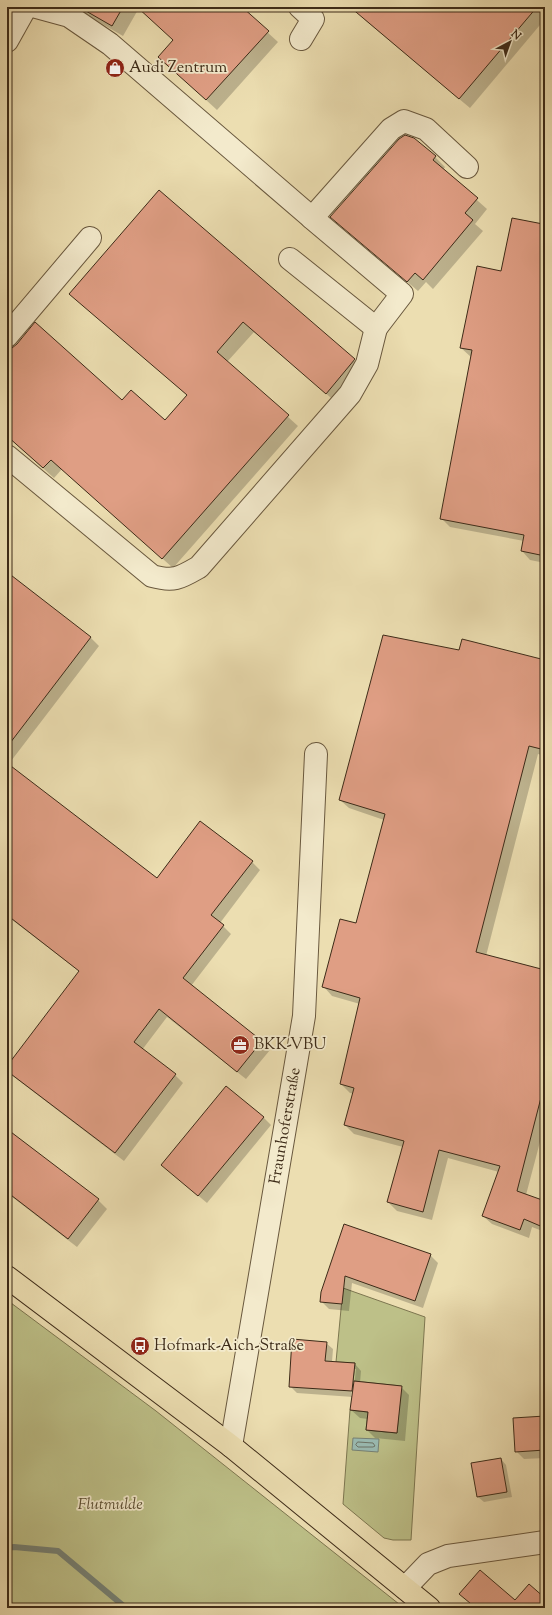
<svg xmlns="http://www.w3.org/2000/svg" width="552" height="1615" font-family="'Sorts Mill Goudy',serif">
<rect width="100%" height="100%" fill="#ecdeb1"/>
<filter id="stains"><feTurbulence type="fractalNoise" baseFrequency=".005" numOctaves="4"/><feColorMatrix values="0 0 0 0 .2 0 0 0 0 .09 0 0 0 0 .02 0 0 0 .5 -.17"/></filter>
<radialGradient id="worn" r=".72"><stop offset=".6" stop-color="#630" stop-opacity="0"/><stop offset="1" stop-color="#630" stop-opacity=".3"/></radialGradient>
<g fill="#bdc088" stroke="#7d7650">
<path d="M343 1288 425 1317 411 1540H393L384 1538 343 1504 350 1410 368 1412 366 1430 397 1433 401 1386 353 1381 355 1363 336 1362Z"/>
<path d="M7 1300 156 1411 404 1608H7Z"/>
</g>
<path fill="#9abbb3" stroke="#758175" d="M353 1438 379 1439 378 1452 352 1450Z"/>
<g fill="#0003" fill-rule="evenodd">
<path d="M73 7H240L278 42 217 110 170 67 174 40 139 8 123 36Z"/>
<path d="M359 7H545V19L470 108 366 21 356 11Z"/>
<path d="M435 157 445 167 443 170 487 209 475 224 483 231 433 289 426 282 418 291 331 217Z"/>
<path d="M159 192 365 370 337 403 254 332 227 362 298 426 173 568 62 469 54 478 7 436V349L165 422 188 396 71 294Z"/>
<path d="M513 219 543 225 545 227V563L530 560 522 551 524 541 450 527 442 519 471 357 461 348 502 272Z"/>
<path d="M7 574 90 637 99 646 8 765 157 879 200 823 252 862 260 870 220 923 231 934 191 986 261 1042 270 1050 246 1079 167 1017 142 1050 175 1075 183 1083 124 1161 14 1077 7 1070V1067L80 972 7 916Z"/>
<path d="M460 651 545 661V756L538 754 486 956 545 971V1123L526 1195 545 1202V1232L532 1227 529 1238 492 1224 483 1216 499 1172 448 1158 432 1220 397 1211 388 1202 403 1147 354 1134 345 1125 354 1094 350 1093 341 1084 360 1004 332 996 324 987 357 924 384 820 349 808 340 800Z"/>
<path d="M263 1117 271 1125 207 1203 162 1165Z"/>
<path d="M7 1130 98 1200 107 1209 77 1247 7 1193Z"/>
<path d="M345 1225 430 1255 438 1263 423 1308 352 1283 349 1311 329 1309 321 1301Z"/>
<path d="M326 1343 333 1349 332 1362 355 1364 361 1371 360 1383 401 1387 409 1395 405 1441 375 1438 367 1430 368 1419 360 1418 351 1410 353 1397 297 1393 290 1386ZM354 1369H356L353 1396H351Z"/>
<path d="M545 1417V1458L524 1459 516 1451Z"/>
<path d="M501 1459 506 1465 512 1497 484 1502 478 1497Z"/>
<path d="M545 1599V1608H476L515 1601Z"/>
</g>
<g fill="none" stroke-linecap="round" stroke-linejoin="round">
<path stroke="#6c7366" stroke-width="1" d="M358 1442 373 1443 375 1446 373 1447H358L356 1445Z"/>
<path stroke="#758175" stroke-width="6" d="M7 1548 14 1547 58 1551 126 1608"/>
</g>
<g fill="#df9e84" stroke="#3d2b18">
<path d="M79 7H123L112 26Z"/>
<path d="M137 7H242L269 31 206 100 158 57 173 40Z"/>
<path d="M350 7H537L459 99Z"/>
<path d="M405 135 414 138 436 156 433 160 478 198 465 213 473 220 423 280 415 273 407 282 330 217 399 139Z"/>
<path d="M159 190 355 359 326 394 243 322 217 352 289 415 162 559 51 460 43 468 7 436V348H12L17 344 35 322 122 400 131 390 165 420 187 395 69 294Z"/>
<path d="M512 218 543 224 542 230H545V556L521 551 524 535 440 519 472 350 460 348 477 266 501 271Z"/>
<path d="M7 572 91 637 7 747Z"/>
<path d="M383 635 459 650 462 639 545 660V750L529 746 476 952 545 970V1082L517 1191 545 1201V1228L524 1219 520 1230 482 1216 500 1166 439 1150 423 1212 387 1202 404 1141 344 1125 354 1088 340 1084 360 998 322 987 340 919 356 923 385 814 339 800Z"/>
<path d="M7 763 157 878 200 821 253 861 211 915 224 925 183 978 262 1041 237 1072 159 1009 134 1042 176 1074 115 1153 7 1071V1066L79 971 7 915Z"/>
<path d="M226 1086 264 1117 198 1196 161 1165Z"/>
<path d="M7 1129 99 1199 68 1239 7 1192Z"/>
<path d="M344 1224 431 1254 415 1301 345 1276 342 1304 320 1302 321 1292Z"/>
<path d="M292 1339 327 1342 325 1361 355 1363 352 1391 289 1387Z"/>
<path d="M354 1381 402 1386 397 1433 366 1430 368 1412 350 1410Z"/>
<path d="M545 1416V1450L515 1452 513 1418Z"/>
<path d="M501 1458 507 1492 477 1497 471 1463Z"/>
<path d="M480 1570 515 1600 529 1584 545 1598V1601L539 1608H476L459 1594Z"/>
</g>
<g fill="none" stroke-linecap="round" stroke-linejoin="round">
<g stroke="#69583e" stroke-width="24">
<g id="minor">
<path d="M36 7 69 16 110 44 312 218 391 129 404 121 426 129 467 167"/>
<path d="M300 7 313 19 301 39"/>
<path d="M7 41 26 7"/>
<path d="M290 259 376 328 402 294 312 218"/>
<path d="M7 336 90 238"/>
<path d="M7 456 152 576C174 582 180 578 199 567L350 394 367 364 376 328"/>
<path d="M231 1446 304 1016 316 754"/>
<path d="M405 1588 428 1564 448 1556 545 1542"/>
</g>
</g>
<g stroke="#3d2b18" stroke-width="24">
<path id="major" d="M7 1277 231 1446 429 1608"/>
</g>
<use href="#minor" stroke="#f3eacc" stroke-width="22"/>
<use href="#major" stroke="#ecdeb1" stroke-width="22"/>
</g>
<defs>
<g id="shop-disc" transform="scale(1)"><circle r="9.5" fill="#8f2418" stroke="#f3eacc"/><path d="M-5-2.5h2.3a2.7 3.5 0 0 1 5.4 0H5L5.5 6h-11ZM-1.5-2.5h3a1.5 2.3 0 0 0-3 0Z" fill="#fff"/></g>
<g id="office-disc" transform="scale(1)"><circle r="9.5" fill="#8f2418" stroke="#f3eacc"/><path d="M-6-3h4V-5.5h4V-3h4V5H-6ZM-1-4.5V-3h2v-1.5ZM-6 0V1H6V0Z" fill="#fff"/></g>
<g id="bus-disc" transform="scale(1)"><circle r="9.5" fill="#8f2418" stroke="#f3eacc"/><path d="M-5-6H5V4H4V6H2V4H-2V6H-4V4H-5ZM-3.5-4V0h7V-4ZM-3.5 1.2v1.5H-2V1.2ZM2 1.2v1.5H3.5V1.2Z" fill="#fff"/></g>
</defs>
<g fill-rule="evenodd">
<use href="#shop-disc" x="115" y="68"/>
<use href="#office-disc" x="240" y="1045"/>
<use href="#bus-disc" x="140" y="1346"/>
</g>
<g text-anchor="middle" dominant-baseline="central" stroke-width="3.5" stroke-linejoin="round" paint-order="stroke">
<g font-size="16" fill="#3d2b18" stroke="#f3eacc" text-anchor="start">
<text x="129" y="68">Audi Zentrum</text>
<text x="254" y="1045">BKK-VBU</text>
<text x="154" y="1346">Hofmark-Aich-Straße</text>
</g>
<g font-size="16" fill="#3d2b18" stroke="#f3eacc">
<text transform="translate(286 1126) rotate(-80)">Fraunhoferstraße</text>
</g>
<g font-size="16" font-style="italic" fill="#5d5034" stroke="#f3eacc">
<text x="110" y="1505">Flutmulde</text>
</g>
</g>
<rect width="552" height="1615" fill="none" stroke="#ecdeb1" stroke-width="24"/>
<rect x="8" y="8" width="536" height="1599" fill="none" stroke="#3d2b18" stroke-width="2"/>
<rect x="12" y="12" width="528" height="1591" fill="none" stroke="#3d2b18"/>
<g transform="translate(510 42) rotate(41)" stroke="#f3eacc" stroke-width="3" paint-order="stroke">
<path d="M0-3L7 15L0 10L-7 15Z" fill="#3d2b18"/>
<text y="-6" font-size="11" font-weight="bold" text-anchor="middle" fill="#3d2b18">N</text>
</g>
<rect width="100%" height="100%" filter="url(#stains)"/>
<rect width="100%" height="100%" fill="url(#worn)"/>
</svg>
